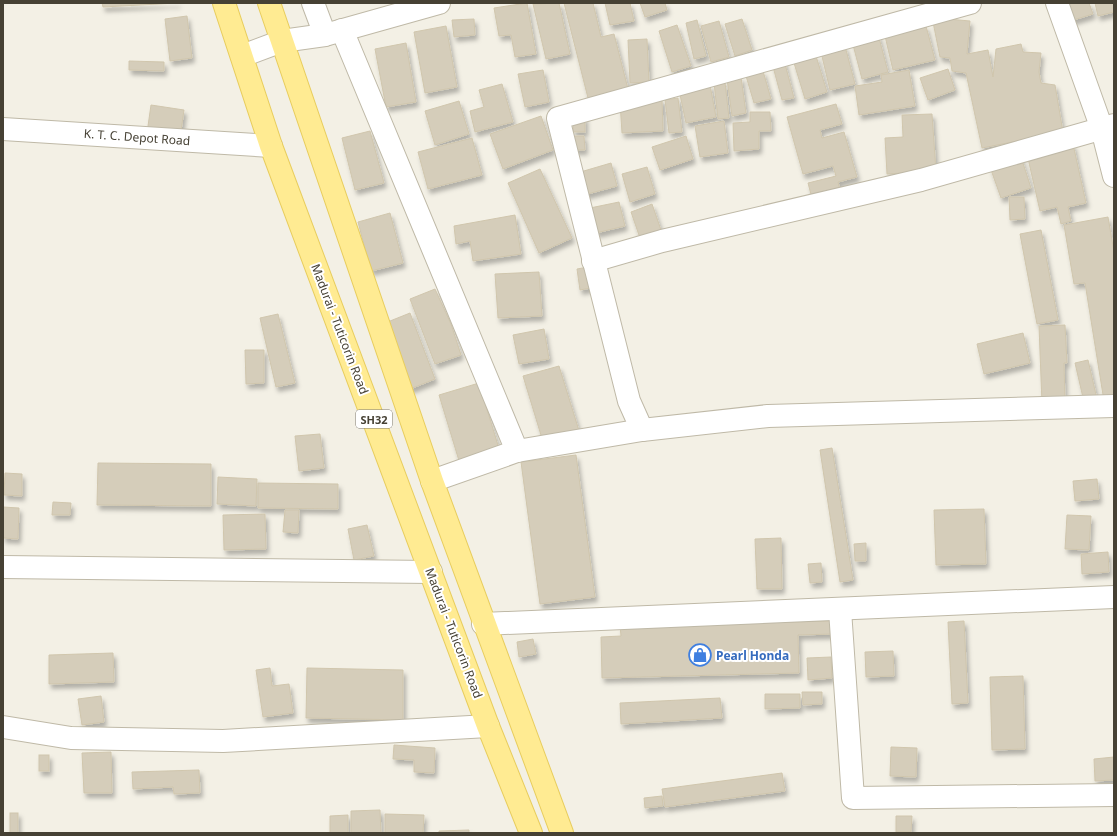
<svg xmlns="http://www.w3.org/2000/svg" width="1117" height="836" font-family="'Noto Sans',sans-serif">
<defs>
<filter id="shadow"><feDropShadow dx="2.5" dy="4.5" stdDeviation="2" flood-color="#0004"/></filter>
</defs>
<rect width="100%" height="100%" fill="#f3f0e5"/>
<g fill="#d5cdba" stroke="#d0c6ad" filter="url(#shadow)">
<path d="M102 3H178L103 7Z"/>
<path d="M527 3 536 54 515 57 511 35 499 36 494 8Z"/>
<path d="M559 3 570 54 546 59 533 4Z"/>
<path d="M564 3H593L601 37 614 34 628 89 588 98Z"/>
<path d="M605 3H630L634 21 610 25Z"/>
<path d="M640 3H665L667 10 645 17Z"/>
<path d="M1061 3H1089L1093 14 1067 22Z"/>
<path d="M1095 3H1114V12L1098 16Z"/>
<path d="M187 16 192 58 170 61 165 19Z"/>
<path d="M474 19 475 35 454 37 452 20Z"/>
<path d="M742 19 752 50 735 56 725 24Z"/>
<path d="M948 19 970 21 967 54 988 50 993 77 996 49 1021 44 1023 52 1041 53 1039 72 1041 83 1055 85 1063 132 982 148 966 73 952 71 950 58 940 57 933 22Z"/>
<path d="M697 20 706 56 694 59 686 23Z"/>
<path d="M719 21 729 57 711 62 701 26Z"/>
<path d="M677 25 691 66 672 72 659 31Z"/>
<path d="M446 26 457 87 425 93 414 32Z"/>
<path d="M926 26 935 60 893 70 885 36Z"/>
<path d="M878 34 888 72 862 79 852 41Z"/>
<path d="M647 39 649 82 630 83 628 40Z"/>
<path d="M406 43 416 102 386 107 375 49Z"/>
<path d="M845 46 855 84 830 90 821 52Z"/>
<path d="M816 56 827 92 805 99 794 63Z"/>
<path d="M784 60 794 98 782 100 772 63Z"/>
<path d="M129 61 164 62V71L129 70Z"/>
<path d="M948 69 955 90 928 100 920 78Z"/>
<path d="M543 70 549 102 525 107 518 74Z"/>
<path d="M909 70 915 106 859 115 855 86 882 82 881 75Z"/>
<path d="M763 71 771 99 754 103 746 76Z"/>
<path d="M741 77 746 113 732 116 727 79Z"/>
<path d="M725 82 729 118 718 119 714 83Z"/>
<path d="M502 84 513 122 475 132 470 111 484 107 479 90Z"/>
<path d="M710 85 716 117 686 123 679 90Z"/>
<path d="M678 98 682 132 669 133 665 100Z"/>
<path d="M662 99 663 131 622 133 620 102Z"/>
<path d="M459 101 469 134 435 145 425 111Z"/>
<path d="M836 104 842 124 820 130 822 138 844 132 857 177 838 182 841 194 813 202 808 183 836 176 833 166 803 174 787 117Z"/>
<path d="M151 105 184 110 180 138 147 133Z"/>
<path d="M750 112H770L771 131H759V149L734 151 733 123 750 122Z"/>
<path d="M932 114 936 171 887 174 885 138 903 137 902 115Z"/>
<path d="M541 116 553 150 503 169 490 134Z"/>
<rect x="573" y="117" width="12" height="15"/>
<path d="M724 121 728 153 700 157 695 126Z"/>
<path d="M370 131 384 183 355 190 342 138Z"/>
<path d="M573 136H584L585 150H573Z"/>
<path d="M686 136 693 159 660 170 652 147Z"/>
<path d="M472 138 482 175 428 189 418 152Z"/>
<path d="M1073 144 1086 203 1068 207 1071 221 1061 224 1057 207 1040 211 1027 154Z"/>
<path d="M1021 157 1031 188 1001 198 990 167Z"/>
<path d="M611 163 617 186 584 195 577 173Z"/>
<path d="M647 167 655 194 630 202 622 174Z"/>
<path d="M540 169 572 238 539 253 508 183Z"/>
<path d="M1009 197H1024L1025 219 1010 220Z"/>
<path d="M619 202 625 226 596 233 590 208Z"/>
<path d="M652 204 661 230 640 238 631 212Z"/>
<path d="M390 213 403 263 371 271 358 222Z"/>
<path d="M515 215 521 254 473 261 470 241 456 244 454 226Z"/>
<path d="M1108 217 1114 252V399L1104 401 1085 283 1074 284 1064 225Z"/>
<path d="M1041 230 1058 320 1037 324 1020 234Z"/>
<path d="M588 267 591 288 580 290 577 269Z"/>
<path d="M539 272 542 316 498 318 495 274Z"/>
<path d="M435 289 451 324 461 355 435 364 410 299Z"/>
<path d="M410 313 435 379 410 389 385 323Z"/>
<path d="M278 314 295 383 276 387 260 318Z"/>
<path d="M1065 325 1067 363H1064L1065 403 1042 404 1039 326Z"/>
<path d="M544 329 549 359 519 364 513 335Z"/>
<path d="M1023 333 1030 363 984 374 977 344Z"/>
<path d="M245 350H264V383L246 384Z"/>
<path d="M1088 360 1097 399 1084 402 1075 363Z"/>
<path d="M559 366 580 434 544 445 523 376Z"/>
<path d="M479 383 500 452 460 464 439 395Z"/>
<path d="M320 434 324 468 299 471 295 436Z"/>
<path d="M832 448 853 580 840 582 820 450Z"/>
<path d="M576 455 595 597 540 604 521 462Z"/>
<path d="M98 463 211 464V506L97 505Z"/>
<path d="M5 473 22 474V496L4 495Z"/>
<path d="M218 477 257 479 256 506 217 504Z"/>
<path d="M1097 479 1099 499 1075 501 1073 481Z"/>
<path d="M258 483 338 484V509L258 508Z"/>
<path d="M53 502 71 503 70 515H52Z"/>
<path d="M3 507 19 508 18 539 3 538Z"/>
<path d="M984 509 986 564 936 565 934 510Z"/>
<path d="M285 510H299L298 533 283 532Z"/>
<path d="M265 514 266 549 224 550 223 515Z"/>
<path d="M1067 515 1091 516 1089 550 1065 549Z"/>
<path d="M367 525 374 556 354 560 348 529Z"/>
<path d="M781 538 782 589H757L755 539Z"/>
<path d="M866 543V561H855L854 544Z"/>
<path d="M1108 552 1109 572 1082 574 1081 554Z"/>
<path d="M821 563 822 582 810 583 808 564Z"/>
<path d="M833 621 834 634 798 635 799 673 602 678 601 637 621 636 620 626Z"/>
<path d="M964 621 968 703 952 704 948 622Z"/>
<path d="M533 639 536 654 519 657 517 642Z"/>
<path d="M893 651 894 676 866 677 865 652Z"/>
<path d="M113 653 114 682 49 684V655Z"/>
<path d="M831 657 832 678 808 680 807 658Z"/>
<path d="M270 668 272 686 289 684 293 713 263 717 256 670Z"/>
<path d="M307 668 403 670V720L306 718Z"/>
<path d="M1023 676 1025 749 992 750 990 677Z"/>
<path d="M802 692H822V704L803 705Z"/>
<path d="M765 694H800V708L765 709Z"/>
<path d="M101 696 104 722 82 725 78 699Z"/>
<path d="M720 698 722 718 621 724 620 703Z"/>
<path d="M394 745 435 748 434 773 414 772V760L393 759Z"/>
<path d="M891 747 917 748 916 777 890 776Z"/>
<path d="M111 752 112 793H84L82 753Z"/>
<rect x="39" y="755" width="10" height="16"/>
<path d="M1114 757V780L1095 781 1094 759Z"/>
<path d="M199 770 200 793 174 794 173 787 133 789 132 772Z"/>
<path d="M782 773 785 791 665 807 662 789Z"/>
<path d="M662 796 663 806 645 808 644 798Z"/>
<path d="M380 810 381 833H351V811Z"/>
<rect x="10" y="813" width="8" height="20"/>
<path d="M385 814 424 815 423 833H385Z"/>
<path d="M348 815V833H330V816Z"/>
<path d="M896 816H912L911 832H896Z"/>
<path d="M469 830V833H439V831Z"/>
</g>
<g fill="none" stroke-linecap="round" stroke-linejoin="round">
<g stroke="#bfb9a7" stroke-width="24">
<g id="street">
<path d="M313 3 325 35"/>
<path d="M1057 3 1102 129 1114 176"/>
<path d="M342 30 517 451"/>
<path d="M242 56 282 41 325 35 439 3"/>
<path d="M3 129 271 146"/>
<path d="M593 261 662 241 921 180 1114 125"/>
<path d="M642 430 629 401 558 118 970 3"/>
<path d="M432 481 517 451 642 430 768 416 1114 406"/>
<path d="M3 567 431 572"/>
<path d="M840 610 853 798 1114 795"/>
<path d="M483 624 1114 597"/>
<path d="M3 727 71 738 223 741 488 726"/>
</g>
</g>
<g stroke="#e8cd5e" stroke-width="24">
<g id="primary">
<path d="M224 3 271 146 488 726 531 833"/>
<path d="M269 3 432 481 562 833"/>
</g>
</g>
<use href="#street" stroke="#fff" stroke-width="22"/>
<use href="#primary" stroke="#ffeb92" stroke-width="22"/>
</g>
<defs>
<g id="shop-ring" transform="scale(1.15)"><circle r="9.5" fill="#fff" stroke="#3f7fe0" stroke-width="1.5"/><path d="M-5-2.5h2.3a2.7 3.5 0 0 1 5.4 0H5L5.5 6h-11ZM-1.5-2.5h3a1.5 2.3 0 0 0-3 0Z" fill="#3f7fe0"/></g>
</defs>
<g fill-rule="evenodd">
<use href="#shop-ring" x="700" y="655"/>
</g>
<g text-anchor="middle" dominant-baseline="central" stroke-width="4" stroke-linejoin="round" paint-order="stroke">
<rect fill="#fff" stroke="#7e7a71" stroke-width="1" x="356" y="410" width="36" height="18" rx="3"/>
<g font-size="11" font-weight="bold" fill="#464134">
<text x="374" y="419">SH32</text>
</g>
<g font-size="12" fill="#464134" stroke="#fff">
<text transform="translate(137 137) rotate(4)">K. T. C. Depot Road</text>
<text transform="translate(340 329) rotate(69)">Madurai - Tuticorin Road</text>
<text transform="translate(454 633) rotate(69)">Madurai - Tuticorin Road</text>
</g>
<g font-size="12" font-weight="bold" fill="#366cbe" stroke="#fff" text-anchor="start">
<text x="716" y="655">Pearl Honda</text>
</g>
</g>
<rect width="1117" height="836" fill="none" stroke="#464134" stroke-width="8"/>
</svg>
